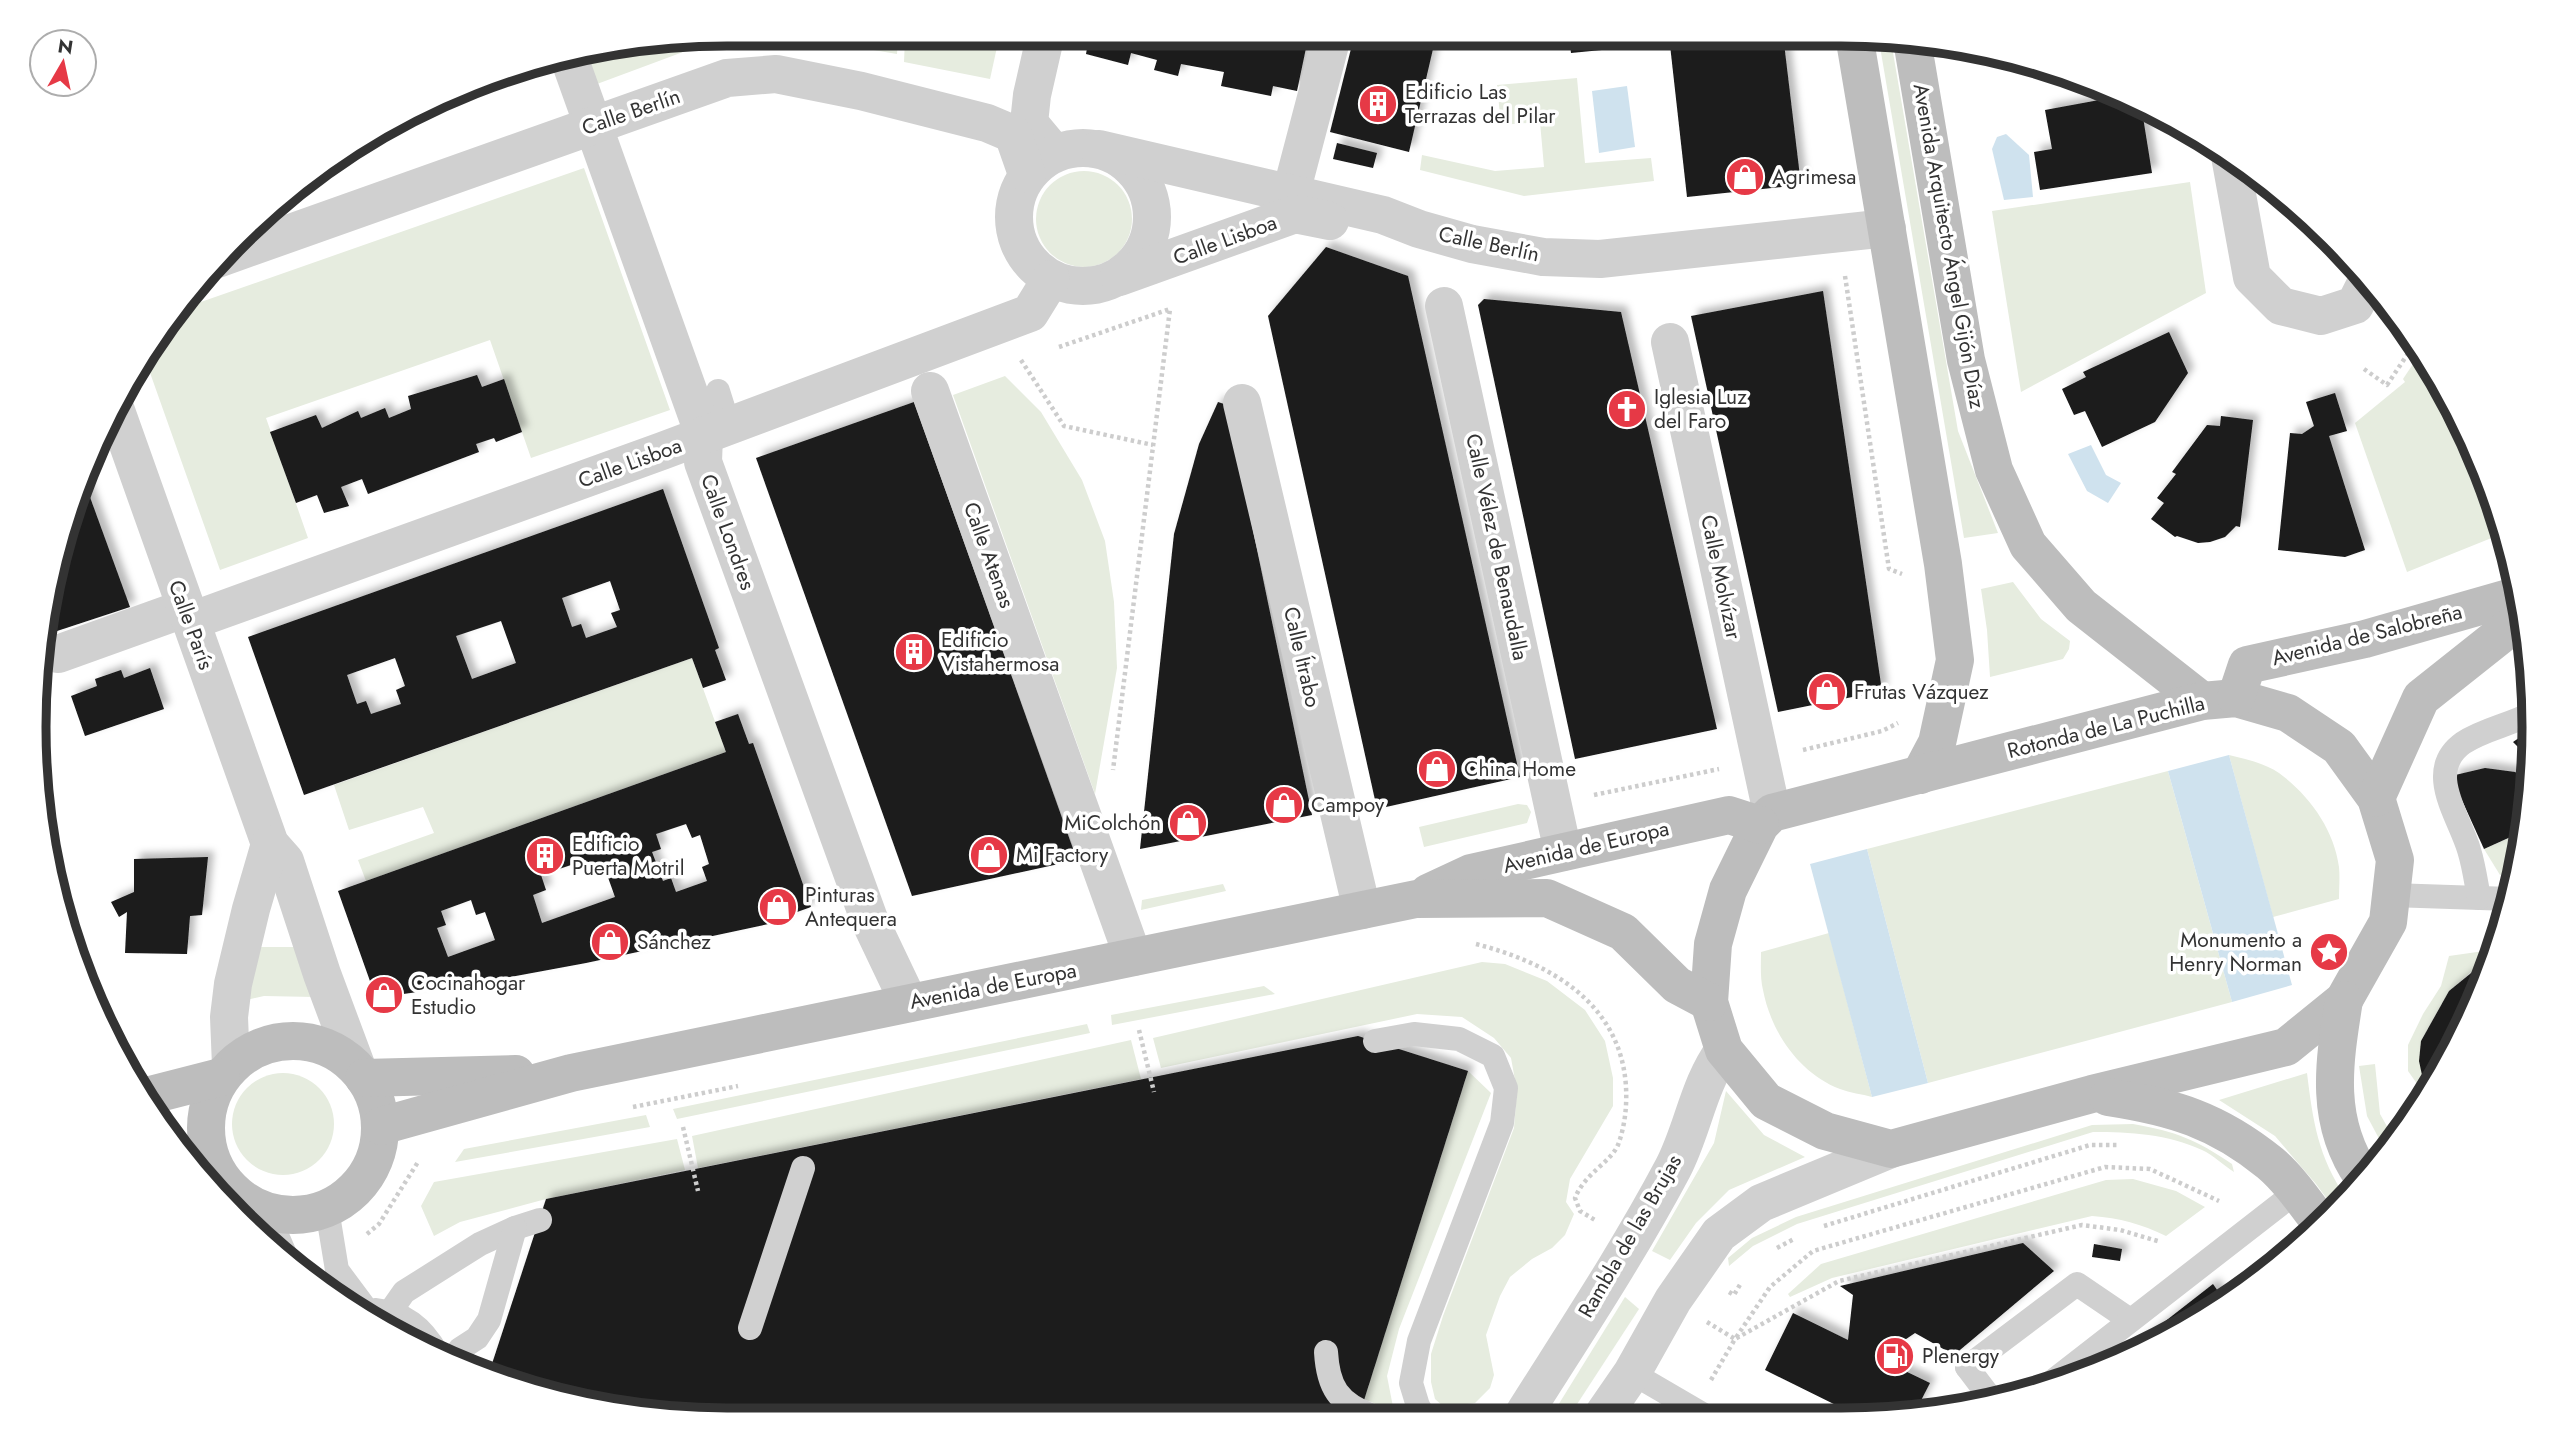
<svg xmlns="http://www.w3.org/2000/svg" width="2568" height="1453" font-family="Jost,sans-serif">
<defs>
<filter id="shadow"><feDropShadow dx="6" dy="-6" stdDeviation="3.5" flood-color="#0004"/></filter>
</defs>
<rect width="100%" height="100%" fill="#fff"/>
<g fill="#e6ecdf">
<path d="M1878 35H1890L1958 431 1998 533 1964 538Z"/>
<path d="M898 38 897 54 808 39Z"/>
<path d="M905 38H999L990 79 904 62Z"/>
<path d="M636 39H709L710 42 597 84 586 51Z"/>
<path d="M1577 78 1585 163 1651 158 1654 181 1524 196 1420 170 1422 155 1495 171 1544 167 1540 122 1501 125 1497 85Z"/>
<path d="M584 168 670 410 531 458 490 340 266 418 308 538 220 570 143 353 175 311Z"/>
<circle cx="1084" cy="219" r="48"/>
<path d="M2190 182 2206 293 2021 392 1992 211Z"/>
<path d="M2421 352 2463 420 2504 528 2494 537 2407 572 2355 423 2405 382 2403 379Z"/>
<path d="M1005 376 1041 412 1082 480 1105 541 1114 602 1117 668 1095 794 953 395Z"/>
<path d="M2013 582 2041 619 2070 641 2069 649 2063 659 1990 677 1987 630 1981 589Z"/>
<path d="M692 658 726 752 366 881 358 860 434 833 423 807 349 830 334 785Z"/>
<path d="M2229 755C2246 759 2264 763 2279 773 2309 795 2334 829 2339 867 2340 877 2339 889 2339 899L2273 917Z"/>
<path d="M2168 771 2232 1002 1928 1083 1867 849Z"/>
<path d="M1518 804 1527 805 1531 812 1527 823 1424 847 1419 827Z"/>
<path d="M2516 835 2522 846 2517 870 2500 875 2484 849Z"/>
<path d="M1223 884 1226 891 1141 910 1142 900Z"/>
<path d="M1829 933 1872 1097C1862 1094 1850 1093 1840 1089 1799 1073 1771 1032 1763 990 1760 978 1761 964 1761 952Z"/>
<path d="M256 947H297L315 997 264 996 242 1001Z"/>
<path d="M2498 949 2449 991 2421 1041 2422 1075 2431 1087 2425 1095 2408 1071V1045L2423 1014 2441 986 2449 956Z"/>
<path d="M1482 962 1505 964 1547 981 1585 1010 1605 1041 1613 1078V1106L1570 1179 1566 1202 1574 1214 1565 1235 1552 1248 1532 1259 1510 1277 1500 1296 1486 1335 1494 1375 1490 1388 1475 1403 1444 1407 1435 1399 1431 1382V1354L1443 1316 1514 1128 1517 1091 1511 1058 1494 1038 1462 1017 1417 1014 1161 1068 1153 1038Z"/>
<path d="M1264 986 1275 994 1112 1025 1111 1015Z"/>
<path d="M1087 1024 1090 1033 677 1119 673 1109Z"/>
<path d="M1131 1040 1141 1079 698 1168 692 1136Z"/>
<path d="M2375 1064 2380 1114 2393 1137 2384 1148 2367 1116 2359 1066Z"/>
<path d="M1468 1071 1491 1093 1399 1329 1387 1376 1394 1412 1364 1399Z"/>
<circle cx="283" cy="1124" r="51"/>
<path d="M2307 1073C2313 1122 2318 1156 2346 1198L2336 1211 2316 1184 2275 1136 2219 1100Z"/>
<path d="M1726 1091 1764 1135 1805 1157 1729 1190 1696 1223 1670 1260 1652 1251 1714 1143Z"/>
<path d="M646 1115 650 1127 455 1162 464 1149Z"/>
<path d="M2133 1124C2177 1132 2195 1139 2232 1164L2234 1172C2223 1165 2213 1155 2202 1150 2168 1134 2130 1132 2093 1132L1797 1224 1753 1246 1729 1266 1728 1258 1752 1238 1796 1217 2092 1125Z"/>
<path d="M677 1139 685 1170 546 1199 460 1222 434 1236 421 1206 434 1182Z"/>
<path d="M2133 1179 2176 1191 2205 1207 2166 1236C2141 1224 2120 1218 2092 1216L1832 1278 1790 1297 1788 1294 1821 1264 2106 1180Z"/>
<path d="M1625 1297 1639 1309 1570 1415H1552Z"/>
</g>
<g fill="#cfe2ee">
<path d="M1627 86 1635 147 1599 153 1592 91Z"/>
<path d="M2006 134 2029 155 2033 197 2004 200 1992 149 1997 137Z"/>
<path d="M2091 445 2106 475 2121 483 2108 503 2087 491 2068 454Z"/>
<path d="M2229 755 2292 985 2232 1002 2168 771Z"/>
<path d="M1867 849 1928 1083 1872 1097 1810 864Z"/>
</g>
<g fill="#1a1a1a" fill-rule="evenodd" filter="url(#shadow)">
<path d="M1783 35 1801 185 1687 197 1669 36Z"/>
<path d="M1436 36 1409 152 1330 132 1354 37Z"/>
<path d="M1569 36H1663V44L1571 53Z"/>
<path d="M1284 37 1282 43 1306 48 1297 91 1273 86 1271 96 1221 86 1224 72 1181 64 1178 76 1154 70 1157 60 1131 53 1128 65 1086 54 1088 43 1068 39Z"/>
<path d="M2121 96 2152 110 2142 111 2152 173 2040 190 2034 152 2052 149 2045 110Z"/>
<path d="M1337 143 1377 153 1373 168 1333 159Z"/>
<path d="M1326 247 1408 276 1520 777 1377 809 1268 316Z"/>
<path d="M1823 291 1882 691 1778 712 1691 316Z"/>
<path d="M1484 299 1621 312 1717 729 1575 759 1478 305Z"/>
<path d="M2169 332 2188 373 2155 422 2102 447 2085 411 2074 415 2062 389 2086 377 2083 372Z"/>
<path d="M477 375 482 387 504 379 522 432 496 442 494 438 476 444 479 452 368 494 362 479 341 487 349 506 324 513 317 495 296 503 270 432 316 415 322 428 358 411 361 418 385 408 389 418 411 409 408 396Z"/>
<path d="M2335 393 2347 431 2329 436 2365 550 2345 557 2278 550 2290 433 2302 434 2314 426 2306 402Z"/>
<path d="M914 402 1077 860 912 896 756 458Z"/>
<path d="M1218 402 1227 405 1312 815 1140 849 1174 534 1199 444Z"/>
<path d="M2221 416 2253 420 2240 527 2236 526 2225 537 2210 542 2198 543 2177 536 2175 537 2151 519 2164 503 2157 498 2176 474 2172 472 2207 425 2220 426Z"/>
<path d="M83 478 130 607 54 632 45 609 57 547Z"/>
<path d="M663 489 719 648 715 650 726 680 703 688 692 658 304 795 248 637ZM610 581 620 610 611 613 617 627 586 638 581 624 572 627 562 598ZM501 621 516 663 472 679 456 636ZM395 658 405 686 396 690 401 704 371 714 366 701 357 704 347 675Z"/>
<path d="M150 668 164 709 85 736 71 696 97 686 95 679 121 670 124 678Z"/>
<path d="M738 714 749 744 753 743 811 907 786 916 787 920 586 963 461 986 396 995 395 991 376 998 338 891 726 752 715 722ZM686 824 692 838 700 835 709 864 702 867 707 881 676 892 671 878 663 881 652 852 661 849 656 834ZM586 860 591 875 605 869 615 897 542 923 533 895 546 890 541 875ZM471 900 476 915 485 912 495 940 448 957 437 928 446 925 441 911Z"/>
<path d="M2532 729 2531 746V760L2513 742Z"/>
<path d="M2485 768 2515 772 2530 781 2529 817 2526 830 2484 849 2451 776Z"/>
<path d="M208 857 202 915 190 916 187 954 125 953 127 912 119 917 111 902 134 892V859Z"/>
<path d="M2497 952 2442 1073 2431 1087 2422 1075 2419 1061 2421 1041 2449 991Z"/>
<path d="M1358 1036 1468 1071 1359 1416 682 1418 516 1385 488 1376 546 1199Z"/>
<path d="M2023 1243 2054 1271 1954 1355 1915 1333 1878 1358 1930 1383 1914 1414H1854L1765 1370 1793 1313 1848 1340 1853 1295 1840 1286Z"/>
<path d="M2094 1244 2122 1249 2120 1261 2092 1257Z"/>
<path d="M2213 1284 2226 1303 2127 1352V1351Z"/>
</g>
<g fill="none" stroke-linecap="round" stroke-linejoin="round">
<g stroke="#cdcdcd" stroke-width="4.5" stroke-dasharray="3.5 3.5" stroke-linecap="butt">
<path d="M1845 276 1889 569 1902 574"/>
<path d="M1059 347 1170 309 1113 770"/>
<path d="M1021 360 1064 426 1153 445"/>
<path d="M2364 369 2387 385 2415 343"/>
<path d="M1803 750 1882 731 1898 723"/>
<path d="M1594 795 1719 769"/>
<path d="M1476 944C1550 963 1621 1003 1626 1087 1627 1106 1625 1126 1618 1145 1610 1163 1585 1173 1575 1198L1580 1211 1595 1220"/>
<path d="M633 1107 738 1086"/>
<path d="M1824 1226 2090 1145H2119"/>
<path d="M367 1234 379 1224 418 1162"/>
<path d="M1777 1248 1794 1239"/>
<path d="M1729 1292 1734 1295 1741 1283"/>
<path d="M1707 1322 1735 1339 1770 1287 1813 1251 2105 1167 2150 1169 2219 1201"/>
<path d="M1711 1380 1735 1339 1839 1281 2082 1225 2120 1230 2161 1242"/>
</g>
<g stroke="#d0d0d0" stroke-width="24">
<path d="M718 391 729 426"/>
<path d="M2391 895 2510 899"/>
<path d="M2479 898C2476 882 2474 866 2469 850 2459 816 2424 771 2463 743 2484 729 2510 725 2532 713"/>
<path d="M1375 1041 1414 1034 1459 1039 1493 1056 1506 1088 1502 1123 1419 1341 1411 1383 1418 1406 1424 1416"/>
<path d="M327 1209 337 1270 366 1309"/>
<path d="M267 1212 288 1261"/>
<path d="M375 1310C405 1313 422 1327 437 1353"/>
<path d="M390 1312 404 1292 480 1244 515 1228 540 1220"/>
<path d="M750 1328 803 1168"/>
<path d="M1326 1352C1328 1387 1338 1403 1372 1416"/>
<path d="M453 1360 460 1349 477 1338 489 1320 515 1228"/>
<path d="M1967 1367 2077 1284 2130 1320"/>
<path d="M1967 1367 1992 1400"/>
<path d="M1632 1373 1704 1415"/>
<path d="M2044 1388 2296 1192"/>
</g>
<g stroke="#d0d0d0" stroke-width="38">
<path d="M568 55 704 435"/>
<path d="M1291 193 1332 37"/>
<path d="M930 391 1133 957"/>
<path d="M58 654 186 608"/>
</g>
<g stroke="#d0d0d0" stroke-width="38">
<path d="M1045 38 1032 95 1029 123 1054 153"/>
<circle cx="1083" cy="217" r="69"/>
<path d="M1099 149 1383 215 1419 229 1472 244 1543 257 1600 259 1887 228"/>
<path d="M2230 156 2252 277 2281 306 2321 316 2355 305 2368 279"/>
<path d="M217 259 727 78 776 74 861 91 987 123 1013 134 1027 174"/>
<path d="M1119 277 1295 214 1330 221"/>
<path d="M1444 306 1563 852"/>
<path d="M1670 342 1772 813"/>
<path d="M1242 403 1362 910"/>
<path d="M114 405 270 844 285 861 322 974 357 1068"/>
<path d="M704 435 703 462 869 919 909 1003"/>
<path d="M191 621 662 451 1030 313 1051 279"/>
<path d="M231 1066 229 1017 233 984 251 909 270 844"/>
</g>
<g stroke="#d0d0d0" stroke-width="38">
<path d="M1523 1415C1574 1334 1628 1253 1673 1168 1693 1130 1698 1085 1724 1050"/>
<path d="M1603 1415 1632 1373 1673 1300 1719 1234 1761 1203 1891 1149"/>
</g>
<g stroke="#bdbdbd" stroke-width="38">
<path d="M1854 35 1943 564 1955 660 1937 743 1920 775"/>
<path d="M1912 40 1966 360 1994 470 2028 545 2081 606 2202 701"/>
<path d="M2236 698 2288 713 2339 747 2376 798 2395 860 2388 922 2344 1000 2286 1047 2092 1094 1891 1149 1825 1131 1766 1101 1724 1050 1709 1002 1713 944 1728 890 1760 825 1772 813 2202 701Z"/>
<path d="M2236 698 2247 665 2365 639 2519 595"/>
<path d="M2376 798 2421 698 2523 617"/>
<path d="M1428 893 1471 873 1729 815 1760 825"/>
<path d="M2344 1000C2334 1063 2324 1121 2363 1177"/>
<circle cx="293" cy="1128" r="87"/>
<path d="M364 1078 516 1074"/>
<path d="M143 1097 221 1077"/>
<path d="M2108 1097C2173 1107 2217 1120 2270 1163 2290 1180 2306 1204 2322 1225"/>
<path d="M381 1126 571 1073 1416 899 1547 898 1623 932 1677 985 1709 1002"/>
</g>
<g stroke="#cdcdcd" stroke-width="4.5" stroke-dasharray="3.5 3.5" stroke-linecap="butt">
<path d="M1139 1030 1154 1092"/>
<path d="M683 1127 698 1191"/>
</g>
</g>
<defs>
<g id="building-disc" transform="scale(2.0125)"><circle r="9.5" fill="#e63946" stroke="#fff"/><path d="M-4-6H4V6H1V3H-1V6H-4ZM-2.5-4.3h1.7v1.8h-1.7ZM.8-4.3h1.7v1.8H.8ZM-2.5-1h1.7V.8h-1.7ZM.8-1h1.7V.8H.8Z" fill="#fff"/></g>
<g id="shop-disc" transform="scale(2.0125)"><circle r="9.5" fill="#e63946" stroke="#fff"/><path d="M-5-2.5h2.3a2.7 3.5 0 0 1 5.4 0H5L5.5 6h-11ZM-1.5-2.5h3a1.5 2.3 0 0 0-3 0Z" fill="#fff"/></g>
<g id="church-disc" transform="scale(2.0125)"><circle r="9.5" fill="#e63946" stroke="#fff"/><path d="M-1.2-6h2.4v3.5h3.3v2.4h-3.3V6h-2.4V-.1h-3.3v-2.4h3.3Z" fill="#fff"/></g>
<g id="sight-disc" transform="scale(2.0125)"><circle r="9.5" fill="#e63946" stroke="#fff"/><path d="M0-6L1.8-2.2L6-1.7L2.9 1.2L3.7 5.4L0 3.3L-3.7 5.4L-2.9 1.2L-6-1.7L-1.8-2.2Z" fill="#fff"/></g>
<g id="fuel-disc" transform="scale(2.0125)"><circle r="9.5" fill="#e63946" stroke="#fff"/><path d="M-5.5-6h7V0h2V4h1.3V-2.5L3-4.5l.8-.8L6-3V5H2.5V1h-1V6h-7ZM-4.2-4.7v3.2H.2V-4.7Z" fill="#fff"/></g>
</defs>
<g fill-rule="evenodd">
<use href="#building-disc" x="1378" y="104"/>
<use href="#shop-disc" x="1745" y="177"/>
<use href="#church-disc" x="1627" y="409"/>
<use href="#building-disc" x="914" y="652"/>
<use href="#shop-disc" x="1827" y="692"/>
<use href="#shop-disc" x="1437" y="769"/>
<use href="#shop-disc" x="1284" y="805"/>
<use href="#shop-disc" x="1188" y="823"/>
<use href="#shop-disc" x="989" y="855"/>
<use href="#building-disc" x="545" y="856"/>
<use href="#shop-disc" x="778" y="907"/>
<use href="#shop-disc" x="610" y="942"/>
<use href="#sight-disc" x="2329" y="952"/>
<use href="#shop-disc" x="384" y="995"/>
<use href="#fuel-disc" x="1895" y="1356"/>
</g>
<g text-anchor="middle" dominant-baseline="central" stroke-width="7" stroke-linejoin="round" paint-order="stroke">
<g font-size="21" fill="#333" stroke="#fff" text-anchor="start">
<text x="1405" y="92">Edificio Las<tspan x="1405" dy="24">Terrazas del Pilar</tspan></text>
<text x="1772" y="177">Agrimesa</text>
<text x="1654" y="397">Iglesia Luz<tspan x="1654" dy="24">del Faro</tspan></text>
<text x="941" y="640">Edificio<tspan x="941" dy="24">Vistahermosa</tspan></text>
<text x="1854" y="692">Frutas Vázquez</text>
<text x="1464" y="769">China Home</text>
<text x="1311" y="805">Campoy</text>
<text x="1161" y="823" text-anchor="end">MiColchón</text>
<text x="572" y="844">Edificio<tspan x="572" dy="24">Puerta Motril</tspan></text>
<text x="1016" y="855">Mi Factory</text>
<text x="805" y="895">Pinturas<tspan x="805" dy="24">Antequera</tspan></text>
<text x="2302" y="940" text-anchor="end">Monumento a<tspan x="2302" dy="24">Henry Norman</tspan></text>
<text x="637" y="942">Sánchez</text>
<text x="411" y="983">Cocinahogar<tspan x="411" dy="24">Estudio</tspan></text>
<text x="1922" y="1356">Plenergy</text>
</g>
<g font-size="21" fill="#333" stroke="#fff">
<text transform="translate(631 112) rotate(-19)">Calle Berlín</text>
<text transform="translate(1225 240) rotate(-20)">Calle Lisboa</text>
<text transform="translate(1489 244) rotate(12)">Calle Berlín</text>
<text transform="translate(1949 246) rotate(80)">Avenida Arquitecto Ángel Gijón Díaz</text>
<text transform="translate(630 463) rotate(-20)">Calle Lisboa</text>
<text transform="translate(728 532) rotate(70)">Calle Londres</text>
<text transform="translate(1497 547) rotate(78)">Calle Vélez de Benaudalla</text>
<text transform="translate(989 555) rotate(70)">Calle Atenas</text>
<text transform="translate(1721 577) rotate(78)">Calle Molvízar</text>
<text transform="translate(191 625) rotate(70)">Calle París</text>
<text transform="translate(2367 635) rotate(-14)">Avenida de Salobreña</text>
<text transform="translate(1302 657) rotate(77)">Calle Ítrabo</text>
<text transform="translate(2106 727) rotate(-14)">Rotonda de La Puchilla</text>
<text transform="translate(1586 847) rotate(-13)">Avenida de Europa</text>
<text transform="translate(993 986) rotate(-11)">Avenida de Europa</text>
<text transform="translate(1630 1236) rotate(-60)">Rambla de las Brujas</text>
</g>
</g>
<path d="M0 0H2568V1453H0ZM727 46H1841A681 681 0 0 1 2522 727V727A681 681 0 0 1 1841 1408H727A681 681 0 0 1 46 727V727A681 681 0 0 1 727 46Z" fill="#fff" fill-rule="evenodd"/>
<path fill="none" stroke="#333" stroke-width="9" d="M727 46H1841A681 681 0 0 1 2522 727V727A681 681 0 0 1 1841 1408H727A681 681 0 0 1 46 727V727A681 681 0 0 1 727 46Z"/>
<g transform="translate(63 63) rotate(9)"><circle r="33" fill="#ffffff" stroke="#adadad" stroke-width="2"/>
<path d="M0-5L12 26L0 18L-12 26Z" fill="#e63946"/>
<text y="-10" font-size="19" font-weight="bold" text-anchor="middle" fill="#333333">N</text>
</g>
</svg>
